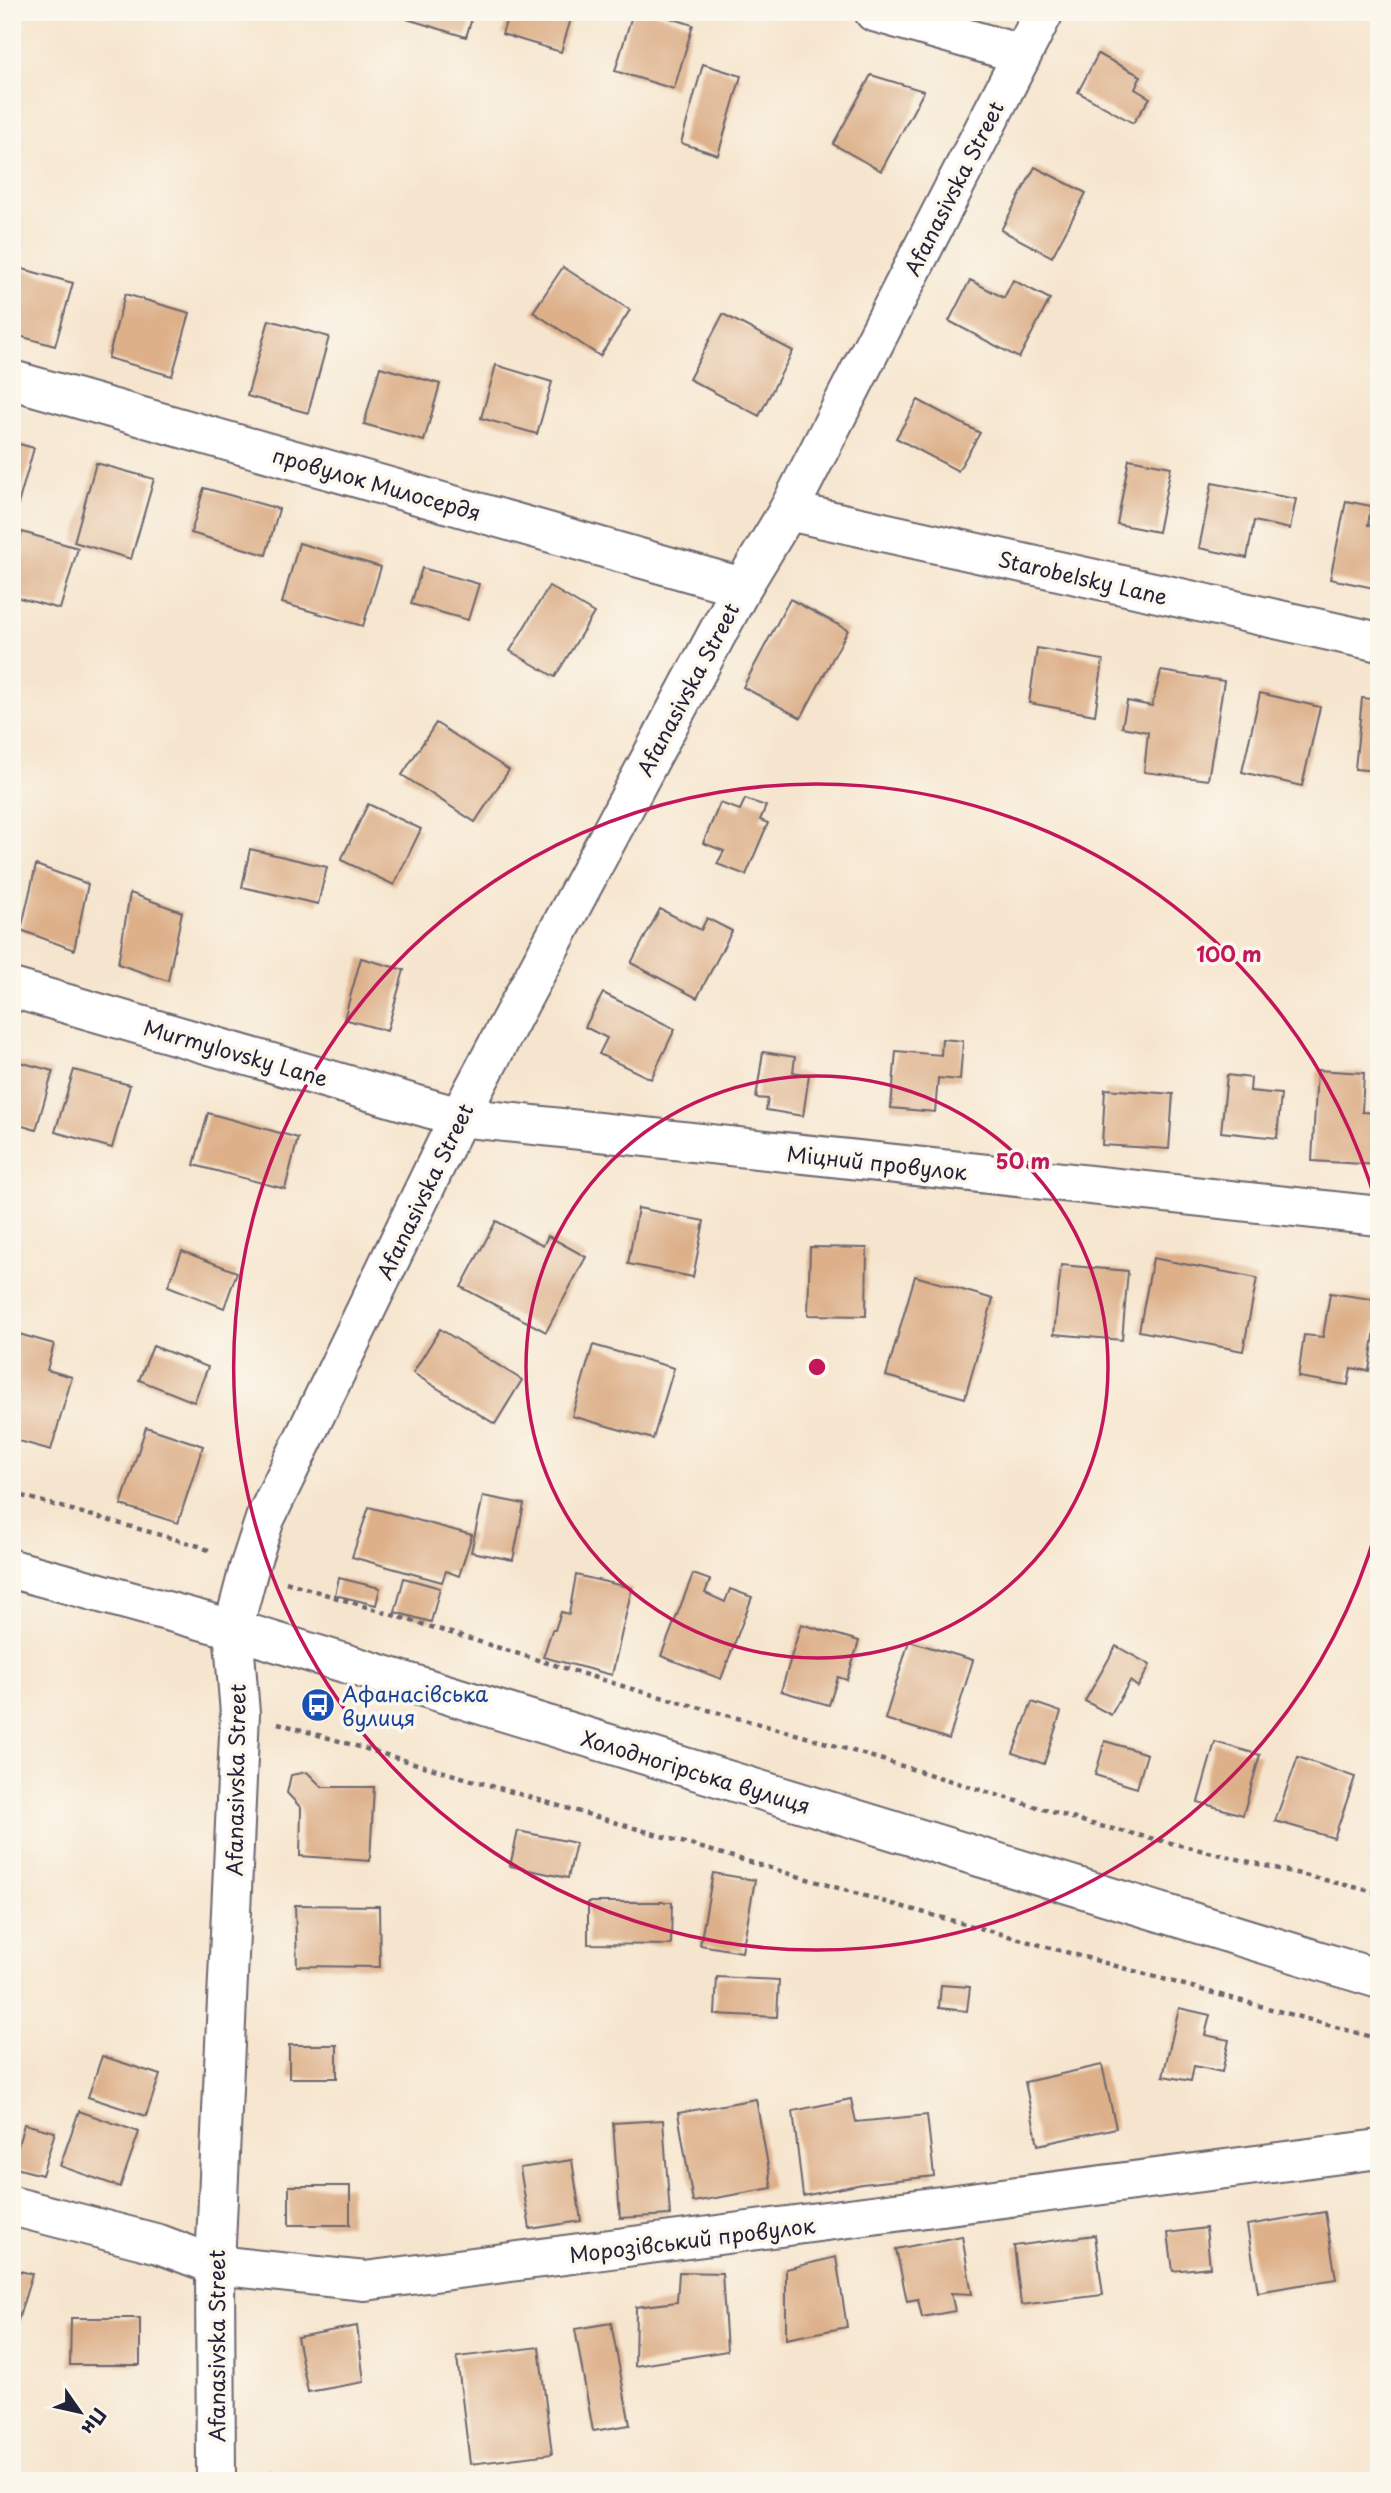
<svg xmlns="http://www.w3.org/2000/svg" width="1391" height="2493" font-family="'Playpen Sans',sans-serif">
<rect width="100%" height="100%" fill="#fbf7ec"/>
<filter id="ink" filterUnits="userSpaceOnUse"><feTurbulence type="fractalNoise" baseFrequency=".0143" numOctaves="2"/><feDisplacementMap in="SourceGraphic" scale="14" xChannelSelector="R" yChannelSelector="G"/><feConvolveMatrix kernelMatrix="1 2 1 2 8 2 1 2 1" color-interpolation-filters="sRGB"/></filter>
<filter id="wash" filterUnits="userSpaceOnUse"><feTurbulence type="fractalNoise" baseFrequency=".00686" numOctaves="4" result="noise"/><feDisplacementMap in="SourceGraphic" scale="28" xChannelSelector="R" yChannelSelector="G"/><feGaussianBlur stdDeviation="1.57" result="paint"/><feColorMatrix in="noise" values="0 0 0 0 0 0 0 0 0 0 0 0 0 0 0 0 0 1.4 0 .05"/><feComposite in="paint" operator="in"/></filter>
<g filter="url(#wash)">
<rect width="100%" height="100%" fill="#f6e5ce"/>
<g id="blocks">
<g fill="#ddb08a">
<path d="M409 12H474L466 37 407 19Z"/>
<path d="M509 12H573L561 52 502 34Z"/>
<path d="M633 12H651L693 25 674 89 615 71Z"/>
<path d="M1166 12H1184L1181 19Z"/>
<path d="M1098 54 1141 76 1135 89 1150 98 1133 123 1078 92Z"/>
<path d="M703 64 741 76 718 155 681 143Z"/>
<path d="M871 75 924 91 881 171 833 144Z"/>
<path d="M1035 167 1086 193 1052 257 1001 230Z"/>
<path d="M12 266 73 283 55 346 12 334Z"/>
<path d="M563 267 630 310 600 356 533 312Z"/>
<path d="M970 280 1004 298 1013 280 1050 299 1019 358 949 321Z"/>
<path d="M125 294 190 313 172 376 108 358Z"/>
<path d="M723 314 793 351 759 416 689 379Z"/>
<path d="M269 320 329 337 308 413 247 396Z"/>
<path d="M496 365 552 382 537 434 481 418Z"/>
<path d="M380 367 440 384 424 441 364 424Z"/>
<path d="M918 400 980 433 958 471 896 438Z"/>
<path d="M12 442 34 448 17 508 12 506Z"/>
<path d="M1129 459 1171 467 1158 532 1117 524Z"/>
<path d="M96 463 154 479 131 559 74 542Z"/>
<path d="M1212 483 1296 499 1290 529 1254 521 1247 558 1199 548Z"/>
<path d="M204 488 279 509 266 555 191 533Z"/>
<path d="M1346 501 1371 506 1368 525 1379 527V589L1330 579Z"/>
<path d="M22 532 78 548 60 609 12 596V567Z"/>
<path d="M299 543 381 567 363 626 282 603Z"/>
<path d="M422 568 479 584 468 620 411 604Z"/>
<path d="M549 586 594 613 555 677 510 651Z"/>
<path d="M790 599 848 630 801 718 743 687Z"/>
<path d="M1037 648 1103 660 1095 715 1029 703Z"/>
<path d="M1161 671 1224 681 1208 780 1144 772 1148 732 1122 727 1127 701 1152 706Z"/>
<path d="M1260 693 1320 707 1302 786 1242 772Z"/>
<path d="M1362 698 1379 700V771L1355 769Z"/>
<path d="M436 723 509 770 475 822 402 775Z"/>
<path d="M745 799 766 806 760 820 768 823 746 875 717 864 724 851 703 843 720 803 740 810Z"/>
<path d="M368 804 421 829 394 885 341 860Z"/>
<path d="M250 849 327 867 318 904 242 887Z"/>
<path d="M36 865 88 884 74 950 21 930Z"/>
<path d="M130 893 182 912 168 981 118 964Z"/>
<path d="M660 909 701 930 707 918 732 931 697 998 631 963Z"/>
<path d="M361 958 404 970 387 1031 344 1019Z"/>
<path d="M603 993 675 1029 651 1079 599 1054 607 1038 585 1027Z"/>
<path d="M942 1039 963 1041 960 1080 938 1078 935 1112 891 1108 896 1051 941 1055Z"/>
<path d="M763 1052 795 1057 793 1072 809 1075 803 1116 766 1110 768 1099 756 1098Z"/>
<path d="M12 1060 53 1071 36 1130 12 1123Z"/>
<path d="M74 1070 130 1085 112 1148 55 1132Z"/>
<path d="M1317 1070 1364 1073 1362 1112 1379 1113V1165L1312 1161Z"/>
<path d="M1227 1075 1251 1078 1250 1091 1281 1094 1277 1138 1221 1132Z"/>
<path d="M1105 1089 1173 1094 1169 1149 1102 1145Z"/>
<path d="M208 1113 298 1138 285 1189 194 1165Z"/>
<path d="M638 1208 704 1221 693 1277 628 1264Z"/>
<path d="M496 1221 543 1246 548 1236 586 1257 546 1332 461 1287Z"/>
<path d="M810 1247 867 1248 866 1316 808 1315Z"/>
<path d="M182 1251 237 1272 224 1308 168 1286Z"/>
<path d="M1153 1258 1257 1278 1243 1351 1139 1331Z"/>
<path d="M1061 1265 1128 1271 1122 1340 1054 1334Z"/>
<path d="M915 1276 993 1299 965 1398 886 1376Z"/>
<path d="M1330 1293 1379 1300 1369 1371 1351 1368 1348 1385 1298 1377 1304 1335 1323 1337Z"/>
<path d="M440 1329 522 1380 495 1424 413 1373Z"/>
<path d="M12 1332 54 1344 47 1370 72 1377 51 1450 12 1439Z"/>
<path d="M593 1345 674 1368 653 1439 572 1416Z"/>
<path d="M153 1346 208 1367 194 1402 139 1380Z"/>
<path d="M146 1427 203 1446 178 1523 121 1505Z"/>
<path d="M483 1496 524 1504 513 1560 471 1552Z"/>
<path d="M369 1507 472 1535 459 1576 446 1571 442 1582 352 1557Z"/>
<path d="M693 1574 710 1580 705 1593 725 1602 730 1589 752 1597 721 1679 661 1656Z"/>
<path d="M576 1575 632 1588 612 1675 543 1657 552 1630H555L561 1612 569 1614Z"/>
<path d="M339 1578 380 1588 376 1605 335 1595Z"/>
<path d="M404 1578 440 1588 431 1622 395 1612Z"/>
<path d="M801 1624 859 1641 847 1680 838 1677 829 1705 781 1691Z"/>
<path d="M909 1641 973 1660 949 1739 885 1719Z"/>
<path d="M1116 1646 1150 1665 1138 1687 1130 1681 1111 1715 1085 1701Z"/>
<path d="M1032 1702 1061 1712 1044 1764 1013 1753Z"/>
<path d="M1105 1741 1147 1754 1137 1788 1095 1775Z"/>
<path d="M1215 1742 1260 1755 1243 1815 1198 1802Z"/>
<path d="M1298 1757 1355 1777 1334 1838 1275 1821Z"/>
<path d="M307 1772 322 1787H374L370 1861 300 1856 301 1808 287 1793 291 1775Z"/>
<path d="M518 1831 576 1843 568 1878 510 1866Z"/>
<path d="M713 1873 755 1880 742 1952 700 1945Z"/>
<path d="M588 1902H672L671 1945 588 1944Z"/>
<path d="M295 1905 379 1906 380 1967 297 1966Z"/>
<path d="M717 1977 779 1980 777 2017 715 2014Z"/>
<path d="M941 1985 970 1987 967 2011 939 2008Z"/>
<path d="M1179 2008 1210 2015 1205 2035 1229 2040 1222 2072 1194 2066 1191 2081 1163 2076Z"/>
<rect x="289" y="2045" width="48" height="33"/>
<path d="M102 2056 160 2075 146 2116 88 2097Z"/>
<path d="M1102 2065 1116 2128 1038 2145 1025 2082Z"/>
<path d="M756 2099 772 2188 693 2202 678 2113Z"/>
<path d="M851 2099 856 2122 927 2115 934 2176 862 2184 803 2196 793 2111Z"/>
<path d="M79 2111 139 2132 120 2187 60 2166Z"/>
<path d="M663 2120 670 2215 620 2218 613 2123Z"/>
<path d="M24 2124 55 2132 42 2175 12 2167Z"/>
<path d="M572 2160 581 2221 530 2229 520 2168Z"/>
<rect x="289" y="2186" width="61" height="39"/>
<path d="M1325 2212 1336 2279 1258 2292 1247 2225Z"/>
<path d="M1206 2228 1210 2267 1173 2271 1168 2233Z"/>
<path d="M1095 2235 1103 2295 1021 2305 1014 2246Z"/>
<path d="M962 2236 972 2294 951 2293 955 2311 922 2317 918 2299 907 2301 896 2249Z"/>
<path d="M836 2257 847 2327 786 2339V2269Z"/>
<path d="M12 2269 32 2274 16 2327 12 2326Z"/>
<path d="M679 2272 722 2273 727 2351 635 2366 636 2307 677 2302Z"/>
<path d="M71 2318H140V2365H70Z"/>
<path d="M611 2323 630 2425 593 2431 575 2329Z"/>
<path d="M357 2326 364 2382 308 2392 297 2337Z"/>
<path d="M539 2347 552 2454 470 2464 457 2357Z"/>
<path d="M273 2471 340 2479V2481H275Z"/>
</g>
</g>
</g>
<g filter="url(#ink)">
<use href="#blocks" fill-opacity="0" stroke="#6c666e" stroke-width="2"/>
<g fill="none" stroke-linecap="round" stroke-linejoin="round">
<g stroke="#6c666e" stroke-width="42">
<g id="street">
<path d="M874 12 1021 54"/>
<path d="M12 380 742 587"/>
<path d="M788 511 1379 642"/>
<path d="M12 988 459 1117 1379 1216"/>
<path d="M12 2206 159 2244 215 2265 365 2281 1379 2149"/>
<path d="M216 2481 215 2265 240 1713 233 1629 249 1568 265 1519 459 1117 742 587 788 511 1044 12"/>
</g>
</g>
<g stroke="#6c666e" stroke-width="42">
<path id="secondary" d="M12 1569 233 1629 1379 1979"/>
</g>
<g stroke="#6c666e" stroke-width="4.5" stroke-dasharray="5 5" stroke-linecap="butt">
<path d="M12 1493 199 1546 213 1552"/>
<path d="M286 1582 632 1689 817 1740 1092 1824 1379 1893"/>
<path d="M278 1723 882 1901 1379 2039"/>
</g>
<use href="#street" stroke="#fff" stroke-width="38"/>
<use href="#secondary" stroke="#fff" stroke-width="38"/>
</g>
</g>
<g fill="none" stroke="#c2185b" stroke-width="3.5">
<circle cx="817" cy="1367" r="291"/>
<path d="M1377 1528A583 583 0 1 1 1377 1206"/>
</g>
<defs>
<g id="bus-disc" transform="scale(1.75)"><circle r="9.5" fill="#1a4fb4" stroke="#fbf7ec"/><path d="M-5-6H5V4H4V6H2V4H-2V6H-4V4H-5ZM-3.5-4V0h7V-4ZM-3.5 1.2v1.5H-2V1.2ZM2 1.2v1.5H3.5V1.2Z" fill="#fff"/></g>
</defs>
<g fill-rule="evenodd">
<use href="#bus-disc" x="318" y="1705"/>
</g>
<g text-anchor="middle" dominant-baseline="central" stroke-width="7" stroke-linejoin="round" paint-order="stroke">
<g font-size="21" fill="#22223b" stroke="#fbf7ec">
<text transform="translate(953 188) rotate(-63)">Afanasivska Street</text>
<text transform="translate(377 483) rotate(16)">провулок Милосердя</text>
<text transform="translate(1083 577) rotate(13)">Starobelsky Lane</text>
<text transform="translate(687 689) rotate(-62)">Afanasivska Street</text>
<text transform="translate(236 1052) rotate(16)">Murmylovsky Lane</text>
<text transform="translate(877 1162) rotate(6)">Міцний провулок</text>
<text transform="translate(424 1191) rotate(-64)">Afanasivska Street</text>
<text transform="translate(696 1771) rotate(17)">Холодногірська вулиця</text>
<text transform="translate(235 1780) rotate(-89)">Afanasivska Street</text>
<text transform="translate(692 2239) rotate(-7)">Морозівський провулок</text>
<text transform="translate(216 2346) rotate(-90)">Afanasivska Street</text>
</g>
<g font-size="21" fill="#164399" stroke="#fbf7ec" text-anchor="start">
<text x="342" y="1693">Афанасівська<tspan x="342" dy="24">вулиця</tspan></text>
</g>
</g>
<circle cx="817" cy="1367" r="10" fill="#c2185b" stroke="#fbf7ec" stroke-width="3.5"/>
<g font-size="21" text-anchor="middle" font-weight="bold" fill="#c2185b" stroke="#fbf7ec" stroke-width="7" stroke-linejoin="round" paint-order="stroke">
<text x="1229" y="962">100 m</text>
<text x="1023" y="1169">50 m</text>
</g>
<rect width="1391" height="2493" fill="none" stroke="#fbf7ec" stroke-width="42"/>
<g transform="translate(80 2412) rotate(124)" stroke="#fbf7ec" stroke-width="5" paint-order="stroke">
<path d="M0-5L12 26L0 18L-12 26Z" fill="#22223b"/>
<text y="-10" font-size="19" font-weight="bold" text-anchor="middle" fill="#22223b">Пн</text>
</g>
</svg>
